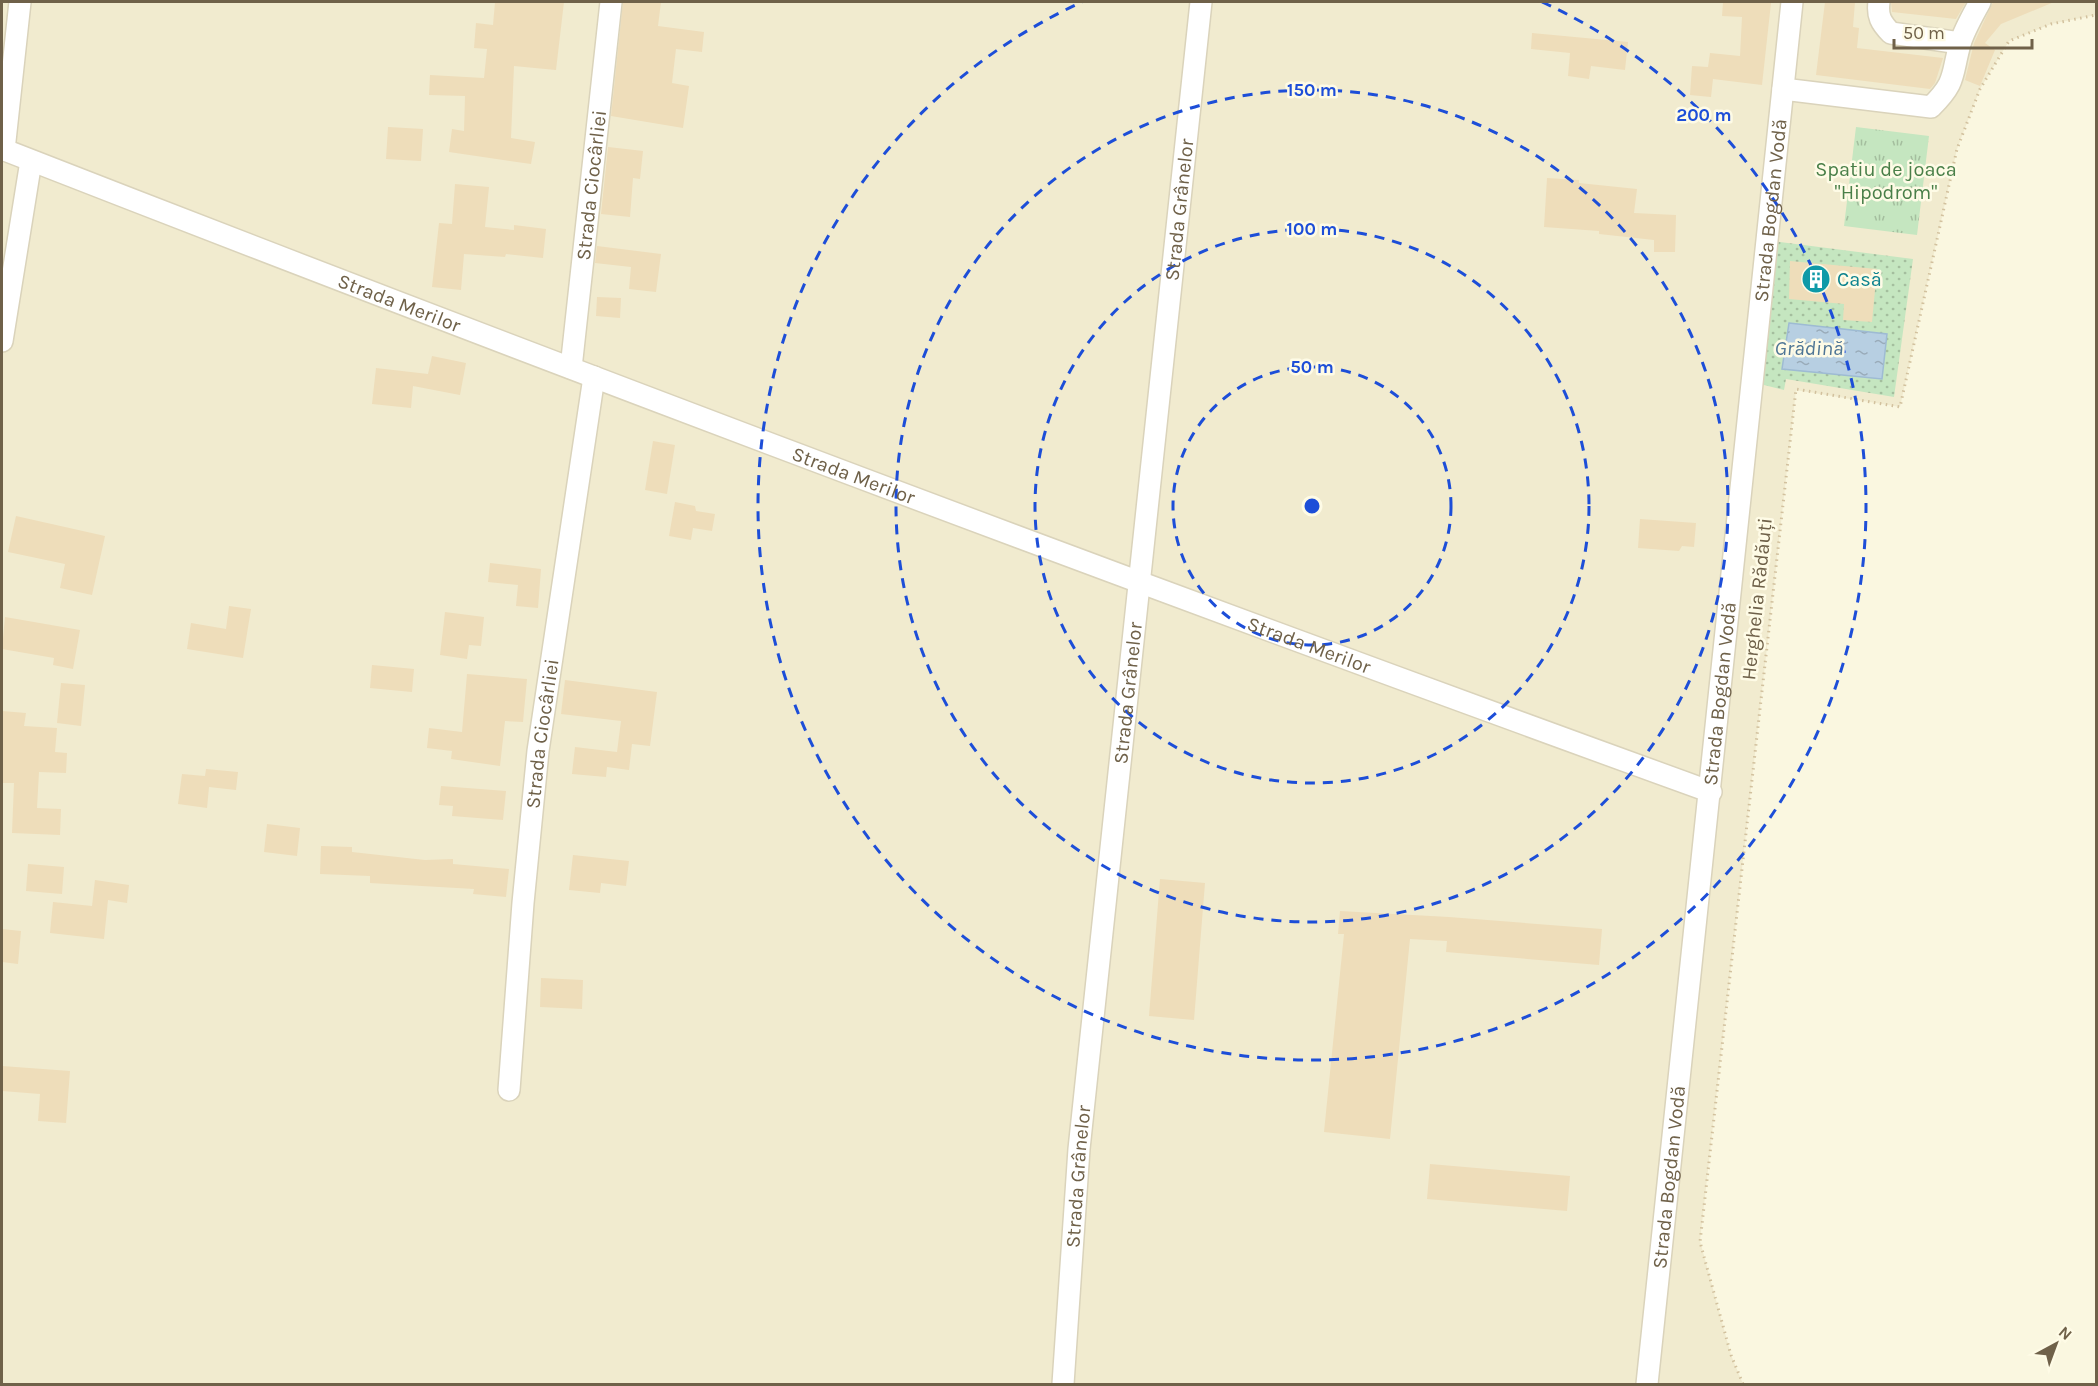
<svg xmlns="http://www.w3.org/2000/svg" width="2098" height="1386" font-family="Karla,sans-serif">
<defs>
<pattern id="grass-dots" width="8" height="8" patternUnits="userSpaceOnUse" patternTransform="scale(1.5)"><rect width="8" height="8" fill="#c5e6c0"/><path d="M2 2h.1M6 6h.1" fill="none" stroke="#a4be9e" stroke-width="1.8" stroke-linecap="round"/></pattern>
<pattern id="park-tufts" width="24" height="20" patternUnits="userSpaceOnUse" patternTransform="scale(1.5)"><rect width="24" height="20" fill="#c5e6c0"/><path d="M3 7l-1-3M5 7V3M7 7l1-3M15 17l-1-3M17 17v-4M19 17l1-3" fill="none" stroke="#a4be9e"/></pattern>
<pattern id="water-ripples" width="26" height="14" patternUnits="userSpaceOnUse" patternTransform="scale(1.5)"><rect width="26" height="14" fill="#b7cfe2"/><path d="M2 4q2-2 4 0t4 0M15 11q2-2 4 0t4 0" fill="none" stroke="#99abb9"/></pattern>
</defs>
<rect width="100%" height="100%" fill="#faf7e0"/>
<path fill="#f1ebcf" d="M2 2H2096V15L2051 24 2009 41 1980 89 1957 149 1900 407 1796 390 1700 1241 1731 1355 1743 1384H2Z"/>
<path fill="url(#grass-dots)" d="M1773 241 1913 259 1894 397 1786 379 1784 390 1760 384Z"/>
<path fill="url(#park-tufts)" d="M1856 127 1929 136 1917 235 1844 226Z"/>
<path fill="url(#water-ripples)" stroke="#9ebbd3" stroke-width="1.5" d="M1789 323 1887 334 1882 379 1782 369Z"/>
<g fill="#eeddba">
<path d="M495 2H564L556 70 514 66 511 138 535 142 531 164 449 152 452 129 464 131 465 96 429 95 430 75 484 78 487 49 474 48 476 23 493 25Z"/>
<path d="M623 2H661L658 26 704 32 702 52 676 49 672 83 689 86 683 128 611 116Z"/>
<path d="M1723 2 1771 3 1762 85 1713 79 1711 97 1690 95 1692 66 1708 67 1710 53 1740 56 1742 17 1722 16Z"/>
<path d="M1825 2H1855L1853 27 1859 28 1857 48 1943 58 1935 83 1930 89 1816 75Z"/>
<path d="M1891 2H1966L1956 19 1892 12Z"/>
<path d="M1993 2H2054L2001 24 1985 43 1995 50 1980 86 1965 80 1974 43Z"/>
<path d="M1532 33 1628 42 1625 70 1591 66 1589 79 1568 76 1570 53 1531 49Z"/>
<path d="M388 127 423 129 421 161 386 159Z"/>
<path d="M608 147 643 151 640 179 633 178 630 217 601 214Z"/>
<path d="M1547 178 1579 180V183L1637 189 1634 213 1676 215 1675 252H1654V240L1599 234V231L1544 227Z"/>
<path d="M455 184 489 187 485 227 514 230V225L546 229 543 258 506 254 505 257 464 254 461 290 432 287 439 223 452 224Z"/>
<path d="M597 246 661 254 656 292 629 289 631 267 595 263Z"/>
<path d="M1790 261 1877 269 1872 322 1843 320 1844 304 1789 299Z"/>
<path d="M597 297 621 298 620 318 596 316Z"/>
<path d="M432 356 466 363 460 395 413 386 411 408 372 404 376 368 428 374Z"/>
<path d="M653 441 675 445 667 494 645 490Z"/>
<path d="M675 502 695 506 696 511 715 514 712 531 693 528 691 540 669 536Z"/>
<path d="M16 516 105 536 92 595 60 588 65 564 8 552Z"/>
<path d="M1640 519 1696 523 1694 547 1682 546 1679 551 1638 548Z"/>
<path d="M490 563 541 569 538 608 516 606 518 585 488 582Z"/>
<path d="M229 606 251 609 243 658 187 649 191 623 226 629Z"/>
<path d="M445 612 484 617 481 646 469 645 467 659 440 655Z"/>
<path d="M5 617 80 630 73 669 53 665 54 658 2 649Z"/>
<path d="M372 665 414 669 412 692 370 688Z"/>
<path d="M467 674 527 679 523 722 505 721 500 766 451 759 452 751 427 748 429 728 462 732Z"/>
<path d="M565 680 657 692 650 746 632 744 629 770 607 767 606 777 572 774 575 747 617 752 621 721 561 714Z"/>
<path d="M61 683 85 685 81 726 57 723Z"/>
<path d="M2 711 26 713 24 726 57 728 55 752 67 753 66 773 39 772 37 808 61 809 60 835 12 833 14 783H2Z"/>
<path d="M206 769 238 772 236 790 209 787 207 808 178 804 182 774 205 776Z"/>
<path d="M441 786 506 791 503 820 452 816 453 806 439 805Z"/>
<path d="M267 824 300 828 297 856 264 852Z"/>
<path d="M321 846 352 847V852L425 860 453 859V864L509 869 506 897 473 894 474 889 370 883V876L320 874Z"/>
<path d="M573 855 629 861 626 886 601 883 600 893 569 890Z"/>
<path d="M28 864 64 867 62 894 26 891Z"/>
<path d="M1160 879 1205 883 1194 1020 1149 1016Z"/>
<path d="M95 880 129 885 127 903 108 900 104 939 50 933 53 902 92 906Z"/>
<path d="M1340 911 1449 917 1602 929 1599 965 1446 952 1447 941 1410 939 1390 1139 1324 1132 1344 934H1338Z"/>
<path d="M2 929 21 931 18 964 2 962Z"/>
<path d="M541 978 583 980 582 1009 540 1007Z"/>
<path d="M2 1066 70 1071 66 1123 38 1121 40 1094 2 1091Z"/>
<path d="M1430 1164 1570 1176 1567 1211 1427 1199Z"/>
</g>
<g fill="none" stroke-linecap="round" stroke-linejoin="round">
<g stroke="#dad3bb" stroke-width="24">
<g id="minor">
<path d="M1879 2C1877 16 1881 23 1891 33L1960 43"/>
<path d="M1783 89 1931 107C1957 81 1951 76 1960 44 1964 30 1973 15 1980 2"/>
<path id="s1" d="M2 149C568 370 1138 584 1711 792"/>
<path d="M4 150 20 2"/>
<path d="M2 341 31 161"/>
<path id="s2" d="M571 368 611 2"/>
<path id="s3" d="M509 1090 523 903 538 751 594 377"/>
<path id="s4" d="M1063 1384 1079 1149 1201 2"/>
<path id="s5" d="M1647 1384 1792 2"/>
</g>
</g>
<path stroke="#d2c19e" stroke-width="3" stroke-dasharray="1.5 4.5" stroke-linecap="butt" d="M1743 1384 1731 1355 1700 1242 1796 389 1900 407 1957 149 1980 89 2009 41 2051 24 2096 15"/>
<use href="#minor" stroke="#fff" stroke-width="21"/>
</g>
<g fill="none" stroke="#1d4ed8" stroke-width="3" stroke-dasharray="10 8">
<circle cx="1312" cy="506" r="139"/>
<circle cx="1312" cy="506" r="277"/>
<circle cx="1312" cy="506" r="416"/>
<path d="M1542 2A554 554 0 1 1 1082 2"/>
</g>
<defs>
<g id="building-disc" transform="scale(1.5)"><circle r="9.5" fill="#0f9aa8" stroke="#fefbe6"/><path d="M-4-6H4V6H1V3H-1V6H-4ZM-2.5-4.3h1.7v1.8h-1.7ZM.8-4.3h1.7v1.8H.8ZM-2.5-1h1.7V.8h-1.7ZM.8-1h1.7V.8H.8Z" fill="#fff"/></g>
</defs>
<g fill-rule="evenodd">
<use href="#building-disc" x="1816" y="279"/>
</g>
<g text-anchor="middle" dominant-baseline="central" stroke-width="5" stroke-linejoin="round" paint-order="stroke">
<g font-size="20" fill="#497f48" stroke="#fefbe6">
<text x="1886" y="169">Spatiu de joaca<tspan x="1886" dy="23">"Hipodrom"</tspan></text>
</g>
<g font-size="20" fill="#6f6149" stroke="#fefbe6">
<text stroke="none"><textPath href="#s2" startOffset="184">Strada Ciocârliei</textPath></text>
<text stroke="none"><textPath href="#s4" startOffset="1180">Strada Grânelor</textPath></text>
<text stroke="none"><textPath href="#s5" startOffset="1180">Strada Bogdan Vodă</textPath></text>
<text stroke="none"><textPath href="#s1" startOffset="426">Strada Merilor</textPath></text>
<text stroke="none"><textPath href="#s1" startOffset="912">Strada Merilor</textPath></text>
<text transform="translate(1757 599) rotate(-84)">Herghelia Rădăuți</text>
<text stroke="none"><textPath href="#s1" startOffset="1398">Strada Merilor</textPath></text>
<text stroke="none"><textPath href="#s4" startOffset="694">Strada Grânelor</textPath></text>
<text stroke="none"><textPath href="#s5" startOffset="694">Strada Bogdan Vodă</textPath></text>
<text stroke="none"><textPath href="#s3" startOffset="358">Strada Ciocârliei</textPath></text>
<text stroke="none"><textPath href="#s4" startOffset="208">Strada Grânelor</textPath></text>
<text stroke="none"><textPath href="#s5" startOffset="208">Strada Bogdan Vodă</textPath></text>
</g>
<g font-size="20" fill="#0d838f" stroke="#fefbe6" text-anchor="start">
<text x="1837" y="279">Casă</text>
</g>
<g font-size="21" font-style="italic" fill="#4e7595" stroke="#fefbe6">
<text x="1809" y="348">Grădină</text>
</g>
</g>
<circle cx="1312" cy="506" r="9" fill="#1d4ed8" stroke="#fefbe6" stroke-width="3"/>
<g font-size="18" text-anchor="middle" font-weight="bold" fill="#1d4ed8" stroke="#fefbe6" stroke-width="5" stroke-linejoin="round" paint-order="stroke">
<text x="1312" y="96">150 m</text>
<text x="1704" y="121">200 m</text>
<text x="1312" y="235">100 m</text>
<text x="1312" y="373">50 m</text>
</g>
<rect width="2098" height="1386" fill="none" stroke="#6f6149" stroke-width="6"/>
<g transform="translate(2056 1344) rotate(41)" stroke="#fefbe6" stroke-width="4.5" paint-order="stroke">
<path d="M0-4.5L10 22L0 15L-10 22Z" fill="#6f6149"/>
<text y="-9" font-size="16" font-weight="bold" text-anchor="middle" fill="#6f6149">N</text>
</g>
<path d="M1894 39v9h138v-9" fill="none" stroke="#6f6149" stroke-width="3"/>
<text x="1903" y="39" font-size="18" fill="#6f6149" stroke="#fefbe6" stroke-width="4.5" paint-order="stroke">50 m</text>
</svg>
